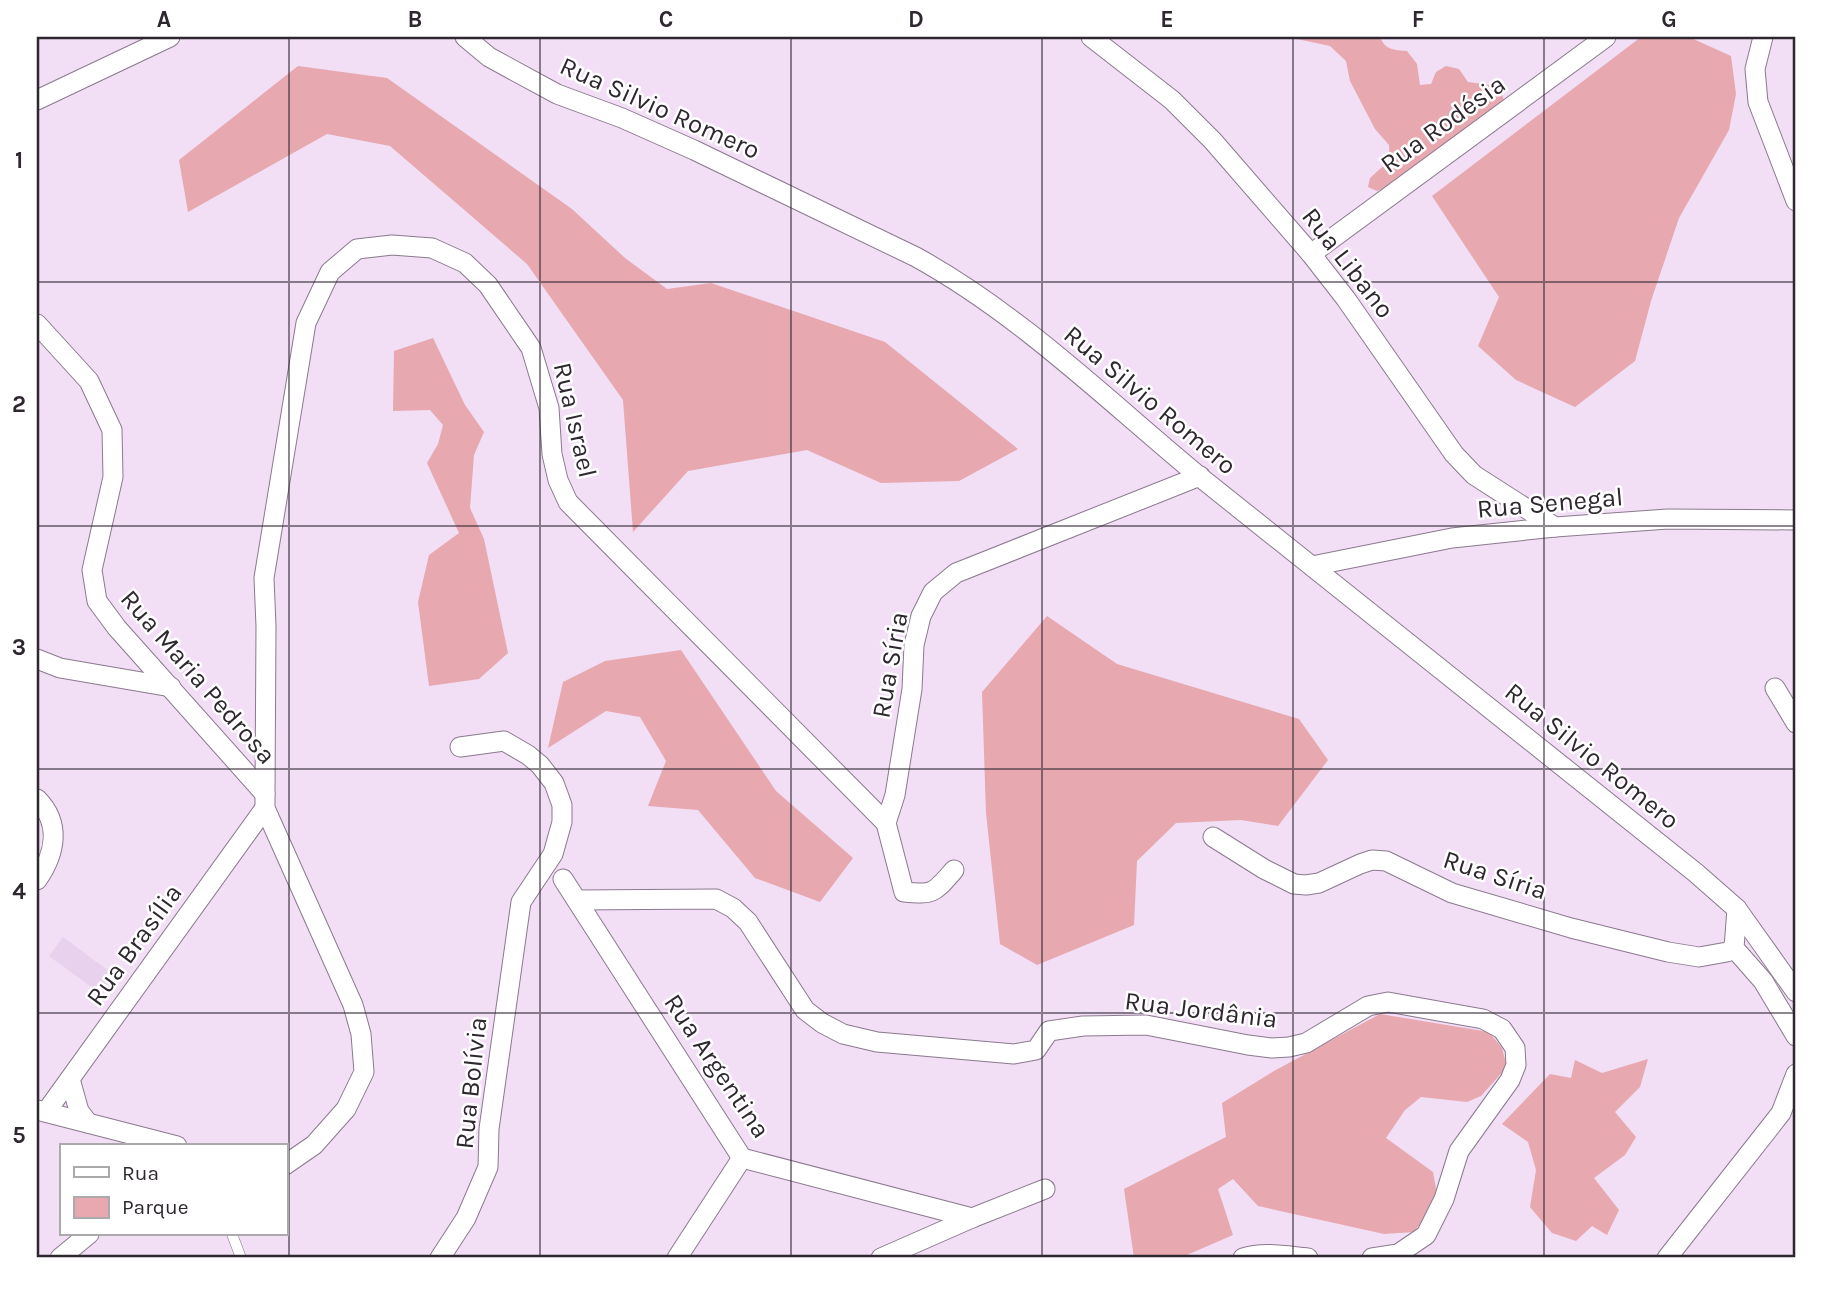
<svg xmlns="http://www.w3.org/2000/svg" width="1833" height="1295" font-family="Karla,sans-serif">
<rect width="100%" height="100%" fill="#f2def5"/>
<path fill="#e8d1ed" d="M63 937 114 975 101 994 49 956Z"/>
<g fill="#e7a8b0">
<path d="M1288 37H1380C1385 50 1394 50 1407 51L1417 64 1420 85 1431 84 1436 72 1446 66 1459 69 1468 82 1499 86 1505 103 1402 181 1377 191 1368 187 1370 178 1390 160 1389 145 1375 129 1350 81 1346 61 1330 46Z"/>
<path d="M1641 37H1689L1731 56 1736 94 1729 130 1679 218 1651 301 1635 361 1575 407 1516 380 1478 346 1499 297 1432 196Z"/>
<path d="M298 66 387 78 572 209 625 258 667 289 711 283 885 342 1018 449 959 481 881 483 807 450 688 471 633 532 623 400 527 264 390 146 327 134 188 212 179 160Z"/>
<path d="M433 338 465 405 484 432 474 455 470 508 484 539 508 653 479 679 429 686 418 602 429 555 459 533 427 463 438 444 443 425 430 410 393 411 394 351Z"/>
<path d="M1047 616 1117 664 1299 719 1328 760 1278 826 1241 820 1176 823 1137 861 1134 925 1037 965 1000 944 986 813 982 692Z"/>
<path d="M681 650 776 791 853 858 820 902 755 878 698 810 648 806 666 761 640 717 606 711 548 748 563 682 605 661Z"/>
<path d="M1380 1014 1489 1032 1502 1048 1507 1067 1481 1096 1467 1102 1421 1097 1405 1110 1386 1138 1433 1172 1438 1200 1414 1232 1384 1234 1258 1206 1233 1179 1218 1189 1233 1235 1180 1258H1134L1124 1189 1226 1137 1222 1103 1274 1071Z"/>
<path d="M1648 1059 1640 1087 1615 1112 1636 1137 1625 1155 1594 1178 1619 1210 1607 1235 1592 1226 1576 1241 1552 1233 1530 1207 1536 1170 1528 1142 1502 1124 1550 1074 1571 1078 1575 1060 1602 1073Z"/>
</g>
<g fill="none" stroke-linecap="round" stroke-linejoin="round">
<g stroke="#8b798e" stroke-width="11">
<path id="lane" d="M232 1234 241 1258"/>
</g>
<g stroke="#8b798e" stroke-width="21">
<g id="street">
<path d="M465 37 489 57 557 94 622 118 694 150 916 257C1021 315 1108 401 1200 477 1365 610 1531 741 1696 873L1737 909 1796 992"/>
<path d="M1091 37 1172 100 1213 141 1311 254 1346 299 1454 454 1474 475 1555 527"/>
<path d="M1763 37 1755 69 1758 102 1796 201"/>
<path d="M37 100 170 37"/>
<path d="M1311 254 1606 37"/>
<path d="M37 324 89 381 112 430 113 477 92 570 97 601 117 628 265 794"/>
<path d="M1312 566 1452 538 1555 527 1668 519 1796 520"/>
<path d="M37 659 60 668 171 687"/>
<path d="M1775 688 1796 723"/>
<path d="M37 799C61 823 56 853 37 880"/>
<path d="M1213 837 1264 869 1294 884 1306 885 1319 883 1360 864 1372 860 1386 861 1452 893 1571 928 1668 952 1699 957 1727 952 1734 948"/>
<path d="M954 870C934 893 934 895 904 892L886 823 895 795 912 689 914 645 921 616 933 592 956 573 1200 476"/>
<path d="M563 879 742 1158 972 1218"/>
<path d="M577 900 716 899 733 908 748 922 805 1010 822 1023 843 1034 877 1042 1014 1054 1036 1050 1049 1031 1083 1026 1146 1025 1248 1045 1272 1048 1289 1047 1306 1043 1368 1006 1388 1002 1483 1019 1502 1029 1515 1048 1516 1065 1510 1080 1459 1151 1444 1199 1426 1235 1398 1254 1372 1258"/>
<path d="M1737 909 1734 948 1763 981 1796 1036"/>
<path d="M70 1079 79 1111 88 1123"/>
<path d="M37 1110 177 1146"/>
<path d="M46 1112 265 808"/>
<path d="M285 1165 314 1145 346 1109 364 1072 361 1034 353 1005 265 808V794L266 626 264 578 306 323 330 272 357 249 392 245 432 248 465 263 488 285 531 348 549 408 552 454 558 480 568 502 886 823"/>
<path d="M60 1258 89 1234"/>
<path d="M440 1258 466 1218 488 1167 489 1129 521 902 553 854 562 822V805L554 783 540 765 528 755 504 741 460 747"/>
<path d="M677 1258 742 1158"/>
<path d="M881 1258 972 1218 1045 1189"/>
<path d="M1243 1258C1264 1251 1287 1256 1308 1258"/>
<path d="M1667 1258 1781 1113 1796 1074"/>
</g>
</g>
<use href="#lane" stroke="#fff" stroke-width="10"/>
<use href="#street" stroke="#fff" stroke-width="19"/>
</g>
<path fill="none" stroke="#2e272f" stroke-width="2" stroke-opacity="0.55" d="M289 37V1258M540 37V1258M791 37V1258M1042 37V1258M1293 37V1258M1544 37V1258M37 282H1796M37 526H1796M37 769H1796M37 1013H1796"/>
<g text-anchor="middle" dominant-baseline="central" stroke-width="5" stroke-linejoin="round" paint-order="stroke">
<g font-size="26" fill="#2e272f" stroke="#fff">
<text transform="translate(660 108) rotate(24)">Rua Silvio Romero</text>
<text transform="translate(1443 124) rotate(-36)">Rua Rodésia</text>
<text transform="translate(1348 263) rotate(52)">Rua Libano</text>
<text transform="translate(1150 400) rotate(40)">Rua Silvio Romero</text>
<text transform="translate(575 420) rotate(77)">Rua Israel</text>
<text transform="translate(1550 503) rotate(-5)">Rua Senegal</text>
<text transform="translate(890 665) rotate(-80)">Rua Síria</text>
<text transform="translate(198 677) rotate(49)">Rua Maria Pedrosa</text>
<text transform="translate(1592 756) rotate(39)">Rua Silvio Romero</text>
<text transform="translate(1495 875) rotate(18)">Rua Síria</text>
<text transform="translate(134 945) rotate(-54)">Rua Brasília</text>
<text transform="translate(1201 1010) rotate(7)">Rua Jordânia</text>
<text transform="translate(717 1066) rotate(56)">Rua Argentina</text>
<text transform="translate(471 1083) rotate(-84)">Rua Bolívia</text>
</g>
</g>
<rect width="1833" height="1295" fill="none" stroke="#ffffff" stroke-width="77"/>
<rect x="60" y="1144" width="228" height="91" fill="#ffffff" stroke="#aba9ac" stroke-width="2"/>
<rect x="74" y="1167" width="35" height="10" fill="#ffffff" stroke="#aba9ac" stroke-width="2"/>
<text x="122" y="1180" font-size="21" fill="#2e272f">Rua</text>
<rect x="74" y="1197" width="35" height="21" fill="#e7a8b0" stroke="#aba9ac" stroke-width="2"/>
<text x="122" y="1214" font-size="21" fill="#2e272f">Parque</text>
<rect x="38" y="38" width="1756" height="1218" fill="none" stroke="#2e272f" stroke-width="2.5"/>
<g font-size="23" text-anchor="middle" font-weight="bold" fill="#2e272f">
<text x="164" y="27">A</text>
<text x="415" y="27">B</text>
<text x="666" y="27">C</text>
<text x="916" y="27">D</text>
<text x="1167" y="27">E</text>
<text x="1418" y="27">F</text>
<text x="1669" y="27">G</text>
<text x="19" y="168">1</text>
<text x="19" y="412">2</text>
<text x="19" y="655">3</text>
<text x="19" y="899">4</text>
<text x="19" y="1143">5</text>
</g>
</svg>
